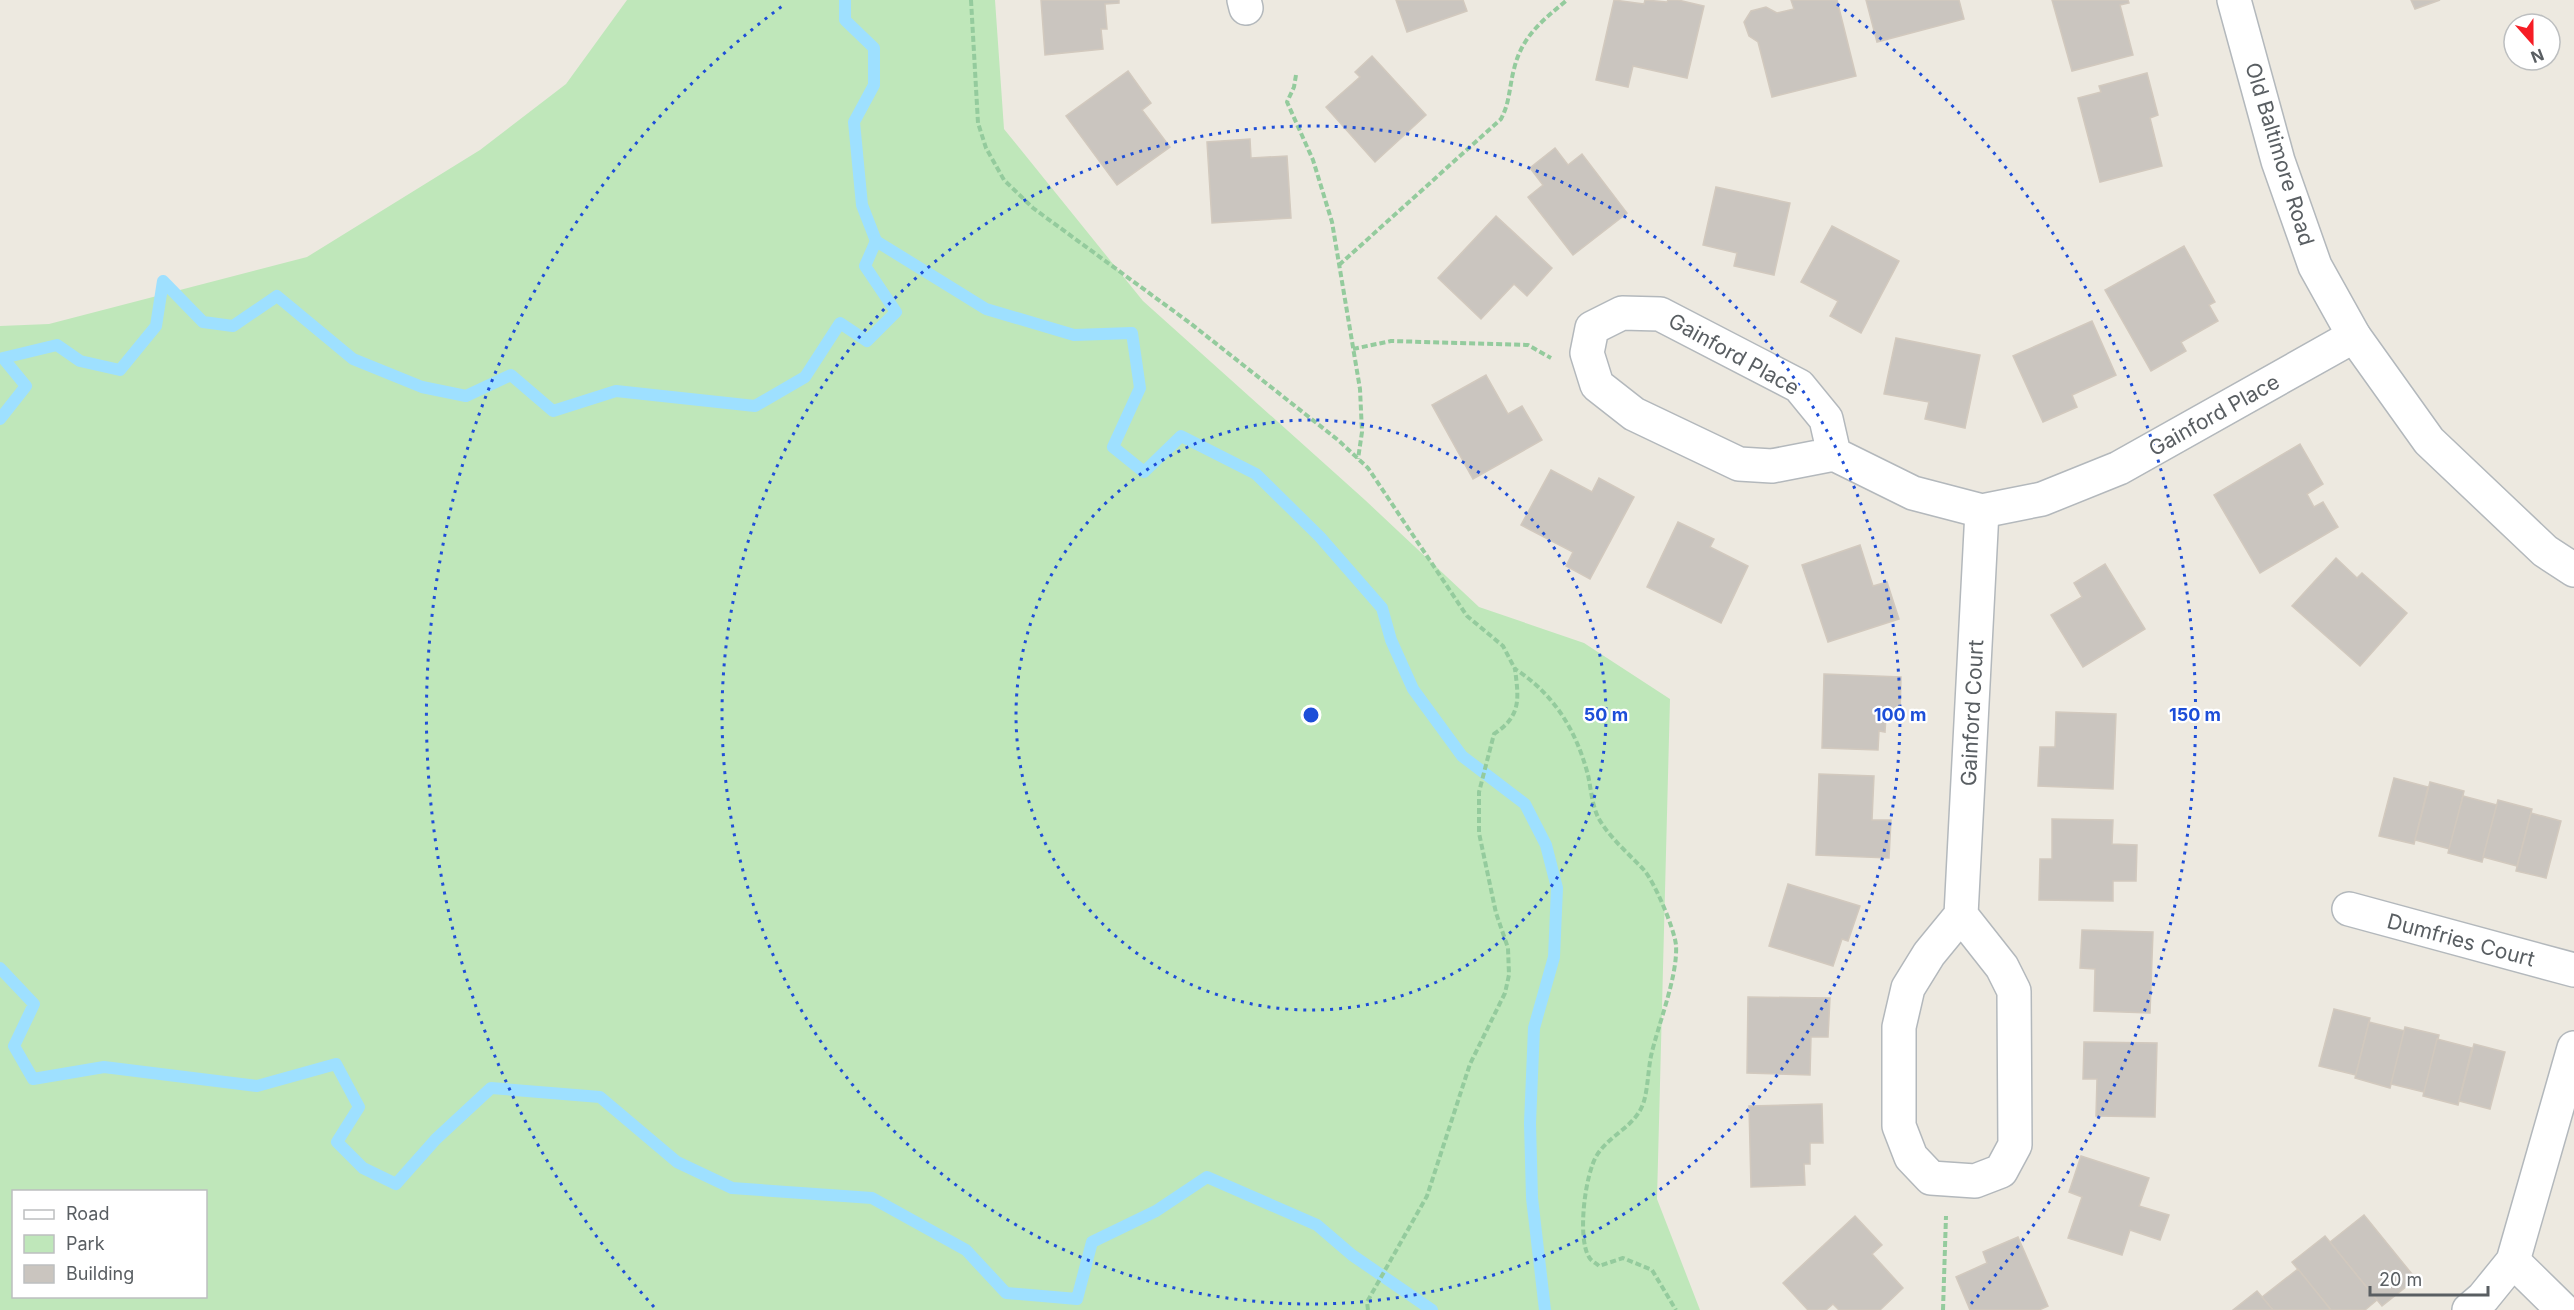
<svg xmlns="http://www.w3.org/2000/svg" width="2574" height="1310" font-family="Inter,sans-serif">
<rect width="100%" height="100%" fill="#ede9e0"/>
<path fill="#bfe7ba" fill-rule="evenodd" d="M627 0H995L1004 129 1143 301 1365 500 1479 607 1584 643 1670 699 1657 1199 1700 1310H0V326L49 324 307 257 480 150 566 84ZM14 1192H206V1296H14Z"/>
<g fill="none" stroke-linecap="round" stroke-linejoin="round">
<g stroke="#9ee0ff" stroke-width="12">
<path d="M845 0V20L874 48V85L854 122 862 205 876 241 986 309 1074 335 1132 333 1140 388 1113 447 1144 472 1181 436 1256 474 1320 537 1382 608 1391 640 1413 689 1462 756 1525 804 1546 845 1557 888 1554 957 1534 1028 1530 1123 1532 1198 1545 1310"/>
<path d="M0 419 26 386 3 358 57 345 80 361 120 370 156 326 163 281 203 322 233 326 277 296 353 359 422 387 466 396 511 375 553 411 616 391 755 406 805 377 840 323 867 341 896 312 865 266 876 241"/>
<path d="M0 968 34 1004 14 1046 33 1079 104 1067 257 1086 336 1064 359 1107 337 1142 363 1168 396 1184 436 1139 491 1088 600 1097 677 1162 732 1188 872 1198 966 1250 1006 1293 1077 1299 1092 1242 1156 1211 1207 1177 1317 1225 1352 1255 1432 1310"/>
</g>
</g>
<g fill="#cac5bf" stroke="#d2c9be" stroke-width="1.5">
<path d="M1041 0H1119V3L1105 4 1107 29H1101L1103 49 1045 55Z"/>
<path d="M1396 0H1463L1467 11 1407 32Z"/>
<path d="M1614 0 1644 4 1645 0 1667 2 1668 0H1678L1704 6 1687 78 1633 66 1628 87 1596 80Z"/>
<path d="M1791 0H1837L1856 76 1772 97 1758 42 1749 36 1744 22 1751 11 1766 7 1777 13 1794 9Z"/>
<path d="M1866 0H1959L1964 19 1877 42Z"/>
<path d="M2052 0H2128L2129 3 2120 5 2133 55 2072 71Z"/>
<path d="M2411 0H2440L2415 9Z"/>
<path d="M1372 56 1426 115 1375 162 1326 107 1360 77 1355 72Z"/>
<path d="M1128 71 1151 103 1142 110 1170 147 1117 185 1066 116Z"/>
<path d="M2147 73 2158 115 2150 118 2162 166 2100 182 2078 98 2101 92 2099 86Z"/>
<path d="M1250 139 1251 158 1287 156 1291 218 1212 223 1207 142Z"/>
<path d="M1555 148 1568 165 1582 154 1627 213 1573 255 1528 197 1543 185 1530 168Z"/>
<path d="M1716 187 1790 203 1774 275 1734 266 1737 253 1703 245Z"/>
<path d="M1496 216 1552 268 1527 296 1514 284 1481 319 1438 278Z"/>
<path d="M1832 226 1899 261 1861 333 1830 316 1838 301 1801 282Z"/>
<path d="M2184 246 2215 302 2209 305 2218 321 2181 342 2186 351 2151 371 2105 290Z"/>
<path d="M2092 321 2116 375 2072 395 2077 407 2043 422 2013 356Z"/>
<path d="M1896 338 1980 355 1965 428 1925 419 1929 402 1884 394Z"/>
<path d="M1486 375 1508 414 1522 406 1542 440 1473 479 1432 405Z"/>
<path d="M2300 444 2323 484 2307 494 2314 507 2323 502 2338 527 2260 573 2214 495Z"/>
<path d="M1551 470 1592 492 1599 478 1634 497 1590 579 1566 566 1573 552 1521 525Z"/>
<path d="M1678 522 1714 539 1710 547 1748 566 1721 623 1647 587Z"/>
<path d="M1860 545 1873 586 1887 582 1899 619 1828 642 1802 565Z"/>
<path d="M2336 558 2357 578 2362 573 2407 613 2360 666 2292 606Z"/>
<path d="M2105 564 2145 629 2083 667 2051 615 2082 597 2074 583Z"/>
<path d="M1824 674 1901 677 1900 716H1886L1885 732 1879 731 1878 750 1822 748Z"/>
<path d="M2056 712 2116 714 2113 789 2038 786 2040 747H2055Z"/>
<path d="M1819 774 1874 776 1872 820H1891L1889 858 1816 855Z"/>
<path d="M2394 778 2428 787 2414 844 2379 836Z"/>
<path d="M2430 782 2464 791 2450 849 2415 840Z"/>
<path d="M2463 796 2497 805 2482 862 2448 853Z"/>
<path d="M2498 800 2532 809 2517 866 2483 857Z"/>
<path d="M2531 813 2561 821 2546 878 2516 871Z"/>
<path d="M2052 819 2113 820 2112 844 2137 845 2136 881H2113V901L2039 900 2040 859H2052Z"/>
<path d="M1788 884 1860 906 1848 941 1842 939 1833 966 1769 946Z"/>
<path d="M2082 930 2153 932 2150 1013 2094 1011 2095 969 2080 968Z"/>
<path d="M1748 997 1830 998 1828 1037H1811L1810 1075 1747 1073Z"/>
<path d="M2334 1009 2370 1018 2356 1075 2319 1066Z"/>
<path d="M2369 1022 2405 1031 2390 1088 2355 1078Z"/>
<path d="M2405 1027 2439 1035 2424 1092 2391 1084Z"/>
<path d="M2437 1039 2472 1048 2458 1105 2423 1096Z"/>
<path d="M2084 1042 2157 1043 2155 1117 2096 1116 2097 1079H2083Z"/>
<path d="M2474 1044 2505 1052 2490 1109 2459 1101Z"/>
<path d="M1822 1104 1823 1143H1810V1164H1804L1805 1185 1751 1187 1749 1106Z"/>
<path d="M2081 1156 2149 1178 2139 1206 2169 1215 2160 1240 2130 1230 2122 1255 2068 1238 2082 1197 2069 1192Z"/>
<path d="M2364 1215 2416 1279 2382 1306 2330 1242Z"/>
<path d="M1855 1216 1882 1245 1872 1254 1903 1288 1880 1310H1839L1833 1304 1826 1310H1808L1783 1283Z"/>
<path d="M2325 1236 2377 1300 2365 1310H2331L2292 1262Z"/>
<path d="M2018 1237 2048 1306 2039 1310H1970L1956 1277 1987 1263 1983 1252Z"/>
<path d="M2298 1269 2331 1310H2273L2262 1297Z"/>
<path d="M2257 1291 2273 1310H2233Z"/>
</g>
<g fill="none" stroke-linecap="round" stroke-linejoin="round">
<g stroke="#b3b8bc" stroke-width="36">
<g id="minor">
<path d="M1244 0 1246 8"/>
<path d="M1834 454 1772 466 1739 464 1634 414 1597 385 1587 353 1592 328 1622 313 1660 314 1799 386 1826 419 1834 454 1913 493 1982 511 2042 499 2119 468 2354 336"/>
<path d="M2349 909 2574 970"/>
<path d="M1961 915 2002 967 2014 991 2015 1145 2001 1171 1975 1181 1931 1178 1911 1157 1899 1126V1027L1908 988 1929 954 1961 915 1982 511"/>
<path d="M2513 1261 2563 1310"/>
<path d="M2469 1310 2483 1298 2513 1261 2574 1048"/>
</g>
</g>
<g stroke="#b3b8bc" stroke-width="36">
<path id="tertiary" d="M2234 0 2278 161 2315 266 2354 336 2429 441 2545 551 2574 570"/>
</g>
<g stroke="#94cb9d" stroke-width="4" stroke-dasharray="6 3" stroke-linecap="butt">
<path d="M971 0 978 123 986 148 1004 180 1033 208 1190 323 1338 440 1368 468 1467 616 1503 646 1515 669"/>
<path d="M1296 75 1294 87 1287 102 1313 160 1332 222 1360 389 1362 432 1358 459"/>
<path d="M1339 265 1501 119C1510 102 1509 88 1514 69 1522 36 1542 21 1567 0"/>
<path d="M1353 349 1391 341 1528 345 1551 358"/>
<path d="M1368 1310 1367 1302 1427 1196 1470 1064 1505 993 1509 975 1508 948 1496 913 1479 833V792L1494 734C1521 716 1519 700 1515 669 1554 694 1576 730 1588 775 1591 789 1592 806 1599 819 1610 838 1629 854 1644 870 1655 883 1674 928 1676 945 1678 976 1658 1025 1651 1056 1648 1071 1648 1087 1644 1101 1637 1126 1610 1134 1597 1155 1585 1174 1577 1238 1589 1257 1591 1261 1596 1263 1599 1266L1623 1258 1652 1270 1676 1310"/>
<path d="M1943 1310 1946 1216"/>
</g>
<use href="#minor" stroke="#fff" stroke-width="33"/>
<use href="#tertiary" stroke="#fff" stroke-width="33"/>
</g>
<g fill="none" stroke="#1d4ed8" stroke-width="3" stroke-dasharray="3 6">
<circle cx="1311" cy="715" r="295"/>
<circle cx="1311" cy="715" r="589"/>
<path d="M654 1307A884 884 0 0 1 785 4M1837 4A884 884 0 0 1 1968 1307"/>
</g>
<g text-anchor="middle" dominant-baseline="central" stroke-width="4.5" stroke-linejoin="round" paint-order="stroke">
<g font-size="21" fill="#595e62" stroke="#fff">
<text transform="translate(2280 154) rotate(73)">Old Baltimore Road</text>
<text transform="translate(1734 354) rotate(29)">Gainford Place</text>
<text transform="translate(2214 415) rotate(-29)">Gainford Place</text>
<text transform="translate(1972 713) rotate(-87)">Gainford Court</text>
<text transform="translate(2461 940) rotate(15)">Dumfries Court</text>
</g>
</g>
<circle cx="1311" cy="715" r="9" fill="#1d4ed8" stroke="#fff" stroke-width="3"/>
<g font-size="18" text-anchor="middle" font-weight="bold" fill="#1d4ed8" stroke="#fff" stroke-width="4.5" stroke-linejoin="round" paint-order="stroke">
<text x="1606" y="721">50 m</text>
<text x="1900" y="721">100 m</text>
<text x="2195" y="721">150 m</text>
</g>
<rect x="12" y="1190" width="195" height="108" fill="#ffffff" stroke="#bdbfc0" stroke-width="1.5"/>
<rect x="24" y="1210" width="30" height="9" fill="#ffffff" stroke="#bdbfc0" stroke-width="1.5"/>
<text x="66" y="1220" font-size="18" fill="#595e62">Road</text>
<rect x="24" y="1235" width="30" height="18" fill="#bfe7ba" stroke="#bdbfc0" stroke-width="1.5"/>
<text x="66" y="1250" font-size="18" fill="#595e62">Park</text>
<rect x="24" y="1265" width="30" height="18" fill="#cac5bf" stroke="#bdbfc0" stroke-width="1.5"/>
<text x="66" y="1280" font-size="18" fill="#595e62">Building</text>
<g transform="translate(2532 42) rotate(159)"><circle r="28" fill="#ffffff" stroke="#bdbfc0" stroke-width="1.5"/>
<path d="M0-4.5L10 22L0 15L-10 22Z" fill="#f61d25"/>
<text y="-9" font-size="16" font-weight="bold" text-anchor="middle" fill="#595e62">N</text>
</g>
<path d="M2370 1286v9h118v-9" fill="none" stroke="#595e62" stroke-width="3"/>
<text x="2379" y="1286" font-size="18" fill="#595e62" stroke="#ffffff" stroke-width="4.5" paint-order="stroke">20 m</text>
</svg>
